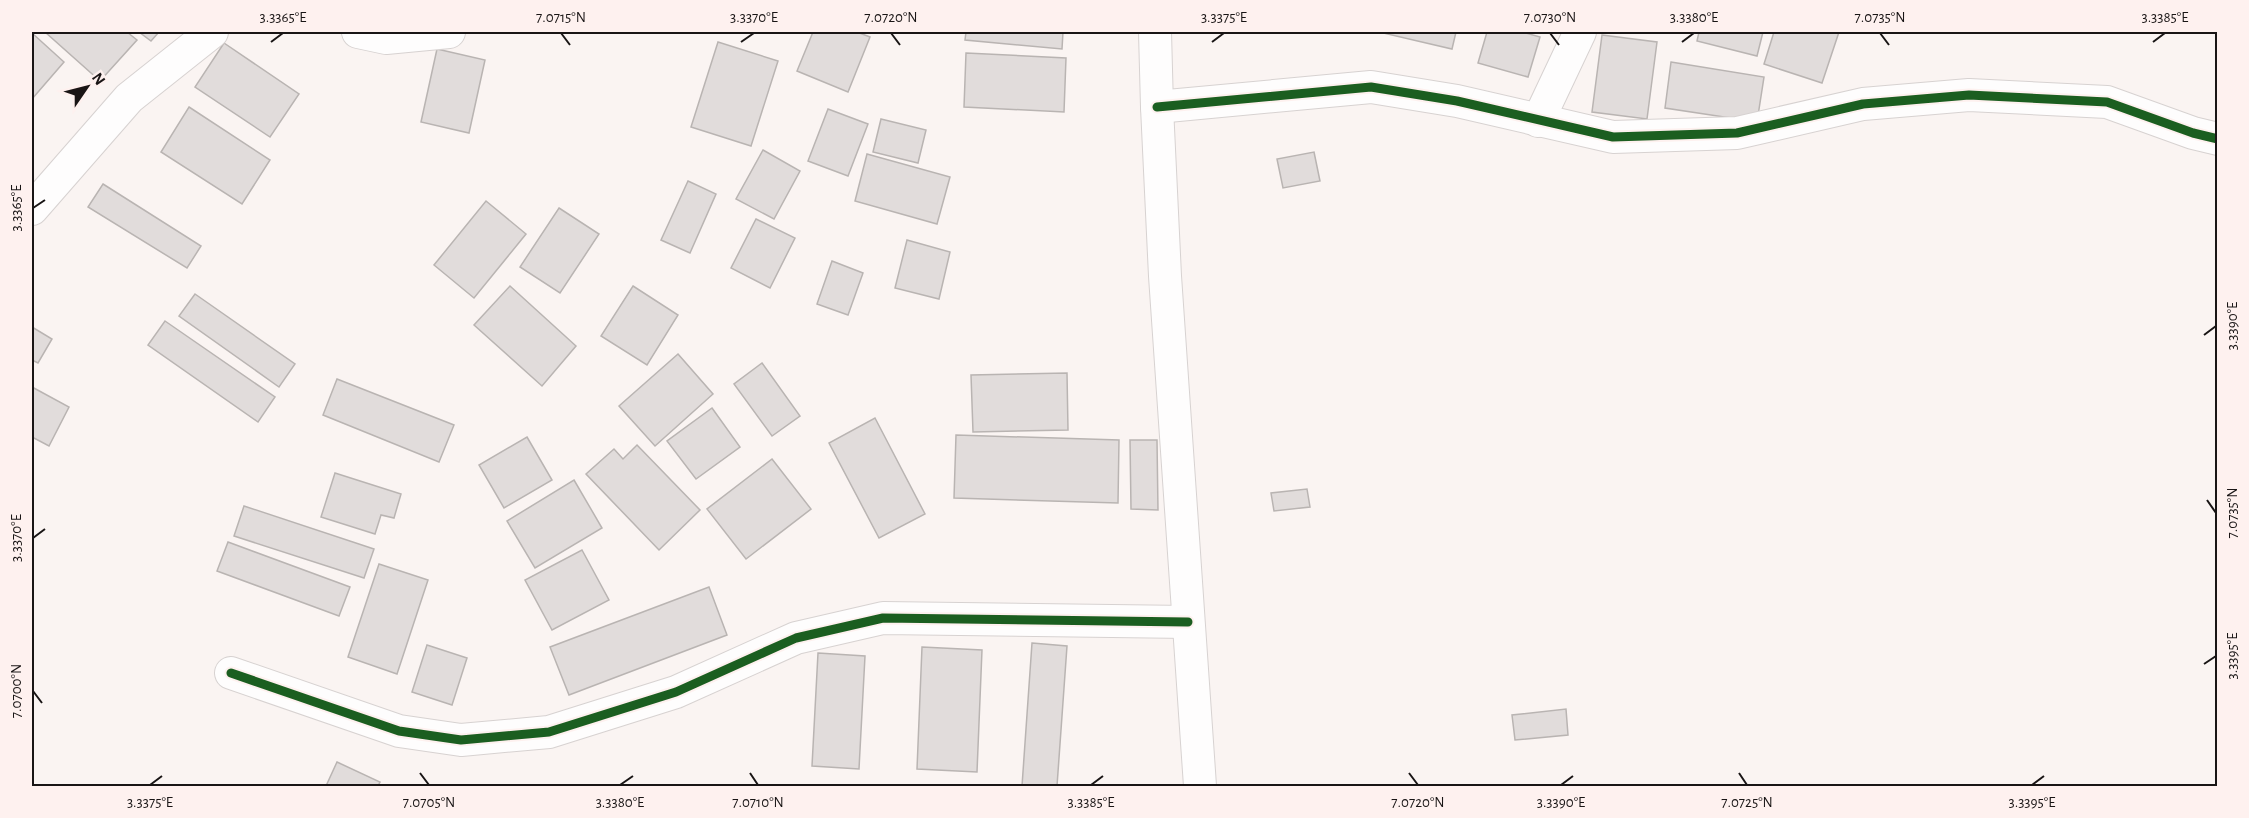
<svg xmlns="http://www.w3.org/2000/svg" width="2249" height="818" font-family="'Alegreya Sans',sans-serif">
<rect width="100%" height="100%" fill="#faf4f2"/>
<g fill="#e1dcdb" stroke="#b9b4b2" stroke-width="1.5">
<path d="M45 32H127L137 40 100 81Z"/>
<path d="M139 32H159L151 41Z"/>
<path d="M813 32H857L870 37 848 92 797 71Z"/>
<path d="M966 32H1063L1062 49 965 40Z"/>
<path d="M1383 32H1456L1452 49 1383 33Z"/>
<path d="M1487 32H1522L1540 37 1528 77 1478 63Z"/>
<path d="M1699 32H1763L1757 56 1697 41Z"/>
<path d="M1774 32H1839L1822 83 1764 64Z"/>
<path d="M32 33 64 62 32 99Z"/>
<path d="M1602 35 1657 42 1647 119 1592 112Z"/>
<path d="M718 42 778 61 751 146 691 127Z"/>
<path d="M224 43 299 94 270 137 195 87Z"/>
<path d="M437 49 485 60 469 133 421 122Z"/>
<path d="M966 53 1066 58 1064 112 964 107Z"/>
<path d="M1671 62 1764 77 1757 122 1665 108Z"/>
<path d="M189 107 270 160 242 204 161 152Z"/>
<path d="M828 109 868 124 848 176 808 161Z"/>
<path d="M881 119 926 130 918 163 873 152Z"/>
<path d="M763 150 800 171 774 219 736 199Z"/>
<path d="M1314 152 1320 181 1283 188 1277 159Z"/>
<path d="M867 154 950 177 937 224 855 201Z"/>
<path d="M688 181 716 194 690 253 661 240Z"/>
<path d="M103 184 201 246 187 268 88 207Z"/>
<path d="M486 201 526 234 474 298 434 265Z"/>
<path d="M559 208 599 234 560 293 520 267Z"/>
<path d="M756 219 795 238 770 288 731 268Z"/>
<path d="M907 240 950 252 939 299 895 288Z"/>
<path d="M832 261 863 273 848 315 817 304Z"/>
<path d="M510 286 576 346 542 386 474 325Z"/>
<path d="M633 286 678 315 647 365 601 336Z"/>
<path d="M195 294 295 364 279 387 179 316Z"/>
<path d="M165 321 275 397 258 422 148 345Z"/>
<path d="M32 327 52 339 38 363 32 360Z"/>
<path d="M678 354 713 394 655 446 619 406Z"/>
<path d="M762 363 800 416 772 436 734 384Z"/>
<path d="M1067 373 1068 430 973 432 971 375Z"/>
<path d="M337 379 454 425 439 462 323 415Z"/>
<path d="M32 387 69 407 49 446 32 437Z"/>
<path d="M712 408 740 447 696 479 667 441Z"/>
<path d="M875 418 925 514 879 538 829 443Z"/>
<path d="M956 435 1119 440 1118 503 954 498Z"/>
<path d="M527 437 552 480 504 508 479 465Z"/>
<path d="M1130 440H1157L1158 510 1131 509Z"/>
<path d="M637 445 700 510 659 550 586 474 614 449 623 459Z"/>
<path d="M772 459 811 509 746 559 707 509Z"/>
<path d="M335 473 401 494 394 518 381 515 375 534 321 517Z"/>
<path d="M574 480 602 528 535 568 507 521Z"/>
<path d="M1307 489 1310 507 1274 511 1271 493Z"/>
<path d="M244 506 374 549 364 578 234 536Z"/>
<path d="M228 542 350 587 339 616 217 571Z"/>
<path d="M582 550 609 600 552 630 525 580Z"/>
<path d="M379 564 428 580 397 674 348 657Z"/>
<path d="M709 587 727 635 569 695 550 647Z"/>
<path d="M1032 643 1067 646 1057 786H1022Z"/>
<path d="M427 645 467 658 452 705 412 692Z"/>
<path d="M922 647 982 650 977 772 917 769Z"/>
<path d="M818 653 865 656 859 769 812 766Z"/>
<path d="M1566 709 1568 735 1515 740 1512 715Z"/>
<path d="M337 762 380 782 378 786H326Z"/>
</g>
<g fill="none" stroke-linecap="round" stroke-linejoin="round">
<g stroke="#d7d2d1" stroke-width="34">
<g id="minor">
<path d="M358 32 386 38 449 32"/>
<path d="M1155 32 1157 107 1165 276 1200 786"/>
<path d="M1157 107 1371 87 1457 101 1613 137 1737 133 1863 104 1969 95 2107 102 2193 133 2218 139"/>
<path d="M1538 121 1580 32"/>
<path d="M32 209 129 98 212 32"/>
<path d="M231 673 399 731 461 740 549 732 676 692 796 638 883 618 1188 622"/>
</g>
</g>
<use href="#minor" stroke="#fefdfd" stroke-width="32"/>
<g stroke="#fef1ef" stroke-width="13">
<g id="cycleway">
<path d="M1157 107 1371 87 1457 101 1613 137 1737 133 1863 104 1969 95 2107 102 2193 133 2218 139"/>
<path d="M231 673 399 731 461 740 549 732 676 692 796 638 883 618 1188 622"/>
</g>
</g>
<use href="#cycleway" stroke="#1b5e20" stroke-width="9"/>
</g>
<path fill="none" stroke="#191515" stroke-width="2" d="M561 33 570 45M891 33 900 45M1550 33 1559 45M1880 33 1889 45M271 42 283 33M741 42 754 33M1212 42 1224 33M1682 42 1694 33M2153 42 2165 33M33 208 45 200M2204 335 2216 326M2207 500 2216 513M33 538 45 529M2204 664 2216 656M33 691 42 703M420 773 429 785M750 773 758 785M1409 773 1418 785M1739 773 1747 785M150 785 162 776M620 785 633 776M1091 785 1103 776M1561 785 1573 776M2032 785 2044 776"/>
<rect width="2249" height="818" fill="none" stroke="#fef1ef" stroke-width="66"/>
<g transform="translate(87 87) rotate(55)" stroke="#fef1ef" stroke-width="4.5" paint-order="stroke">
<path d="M0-4.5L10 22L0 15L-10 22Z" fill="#191515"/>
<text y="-9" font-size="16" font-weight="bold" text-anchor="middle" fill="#191515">N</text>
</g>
<rect x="33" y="33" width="2183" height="752" fill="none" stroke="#191515" stroke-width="2"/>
<g font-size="15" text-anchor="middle" fill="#191515">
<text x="283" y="22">3.3365°E</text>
<text x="561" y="22">7.0715°N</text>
<text x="754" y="22">3.3370°E</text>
<text x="891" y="22">7.0720°N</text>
<text x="1224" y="22">3.3375°E</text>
<text x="1550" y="22">7.0730°N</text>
<text x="1694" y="22">3.3380°E</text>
<text x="1880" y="22">7.0735°N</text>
<text x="2165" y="22">3.3385°E</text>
<text transform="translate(16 208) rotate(-90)" y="5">3.3365°E</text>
<text transform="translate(2232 326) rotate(-90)" y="5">3.3390°E</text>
<text transform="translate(2232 513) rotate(-90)" y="5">7.0735°N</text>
<text transform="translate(16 538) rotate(-90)" y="5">3.3370°E</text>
<text transform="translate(2232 656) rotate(-90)" y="5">3.3395°E</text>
<text transform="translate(16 691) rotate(-90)" y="5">7.0700°N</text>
<text x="150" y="807">3.3375°E</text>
<text x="429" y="807">7.0705°N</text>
<text x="620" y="807">3.3380°E</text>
<text x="758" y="807">7.0710°N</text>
<text x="1091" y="807">3.3385°E</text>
<text x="1418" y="807">7.0720°N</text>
<text x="1561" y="807">3.3390°E</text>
<text x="1747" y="807">7.0725°N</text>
<text x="2032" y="807">3.3395°E</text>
</g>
</svg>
